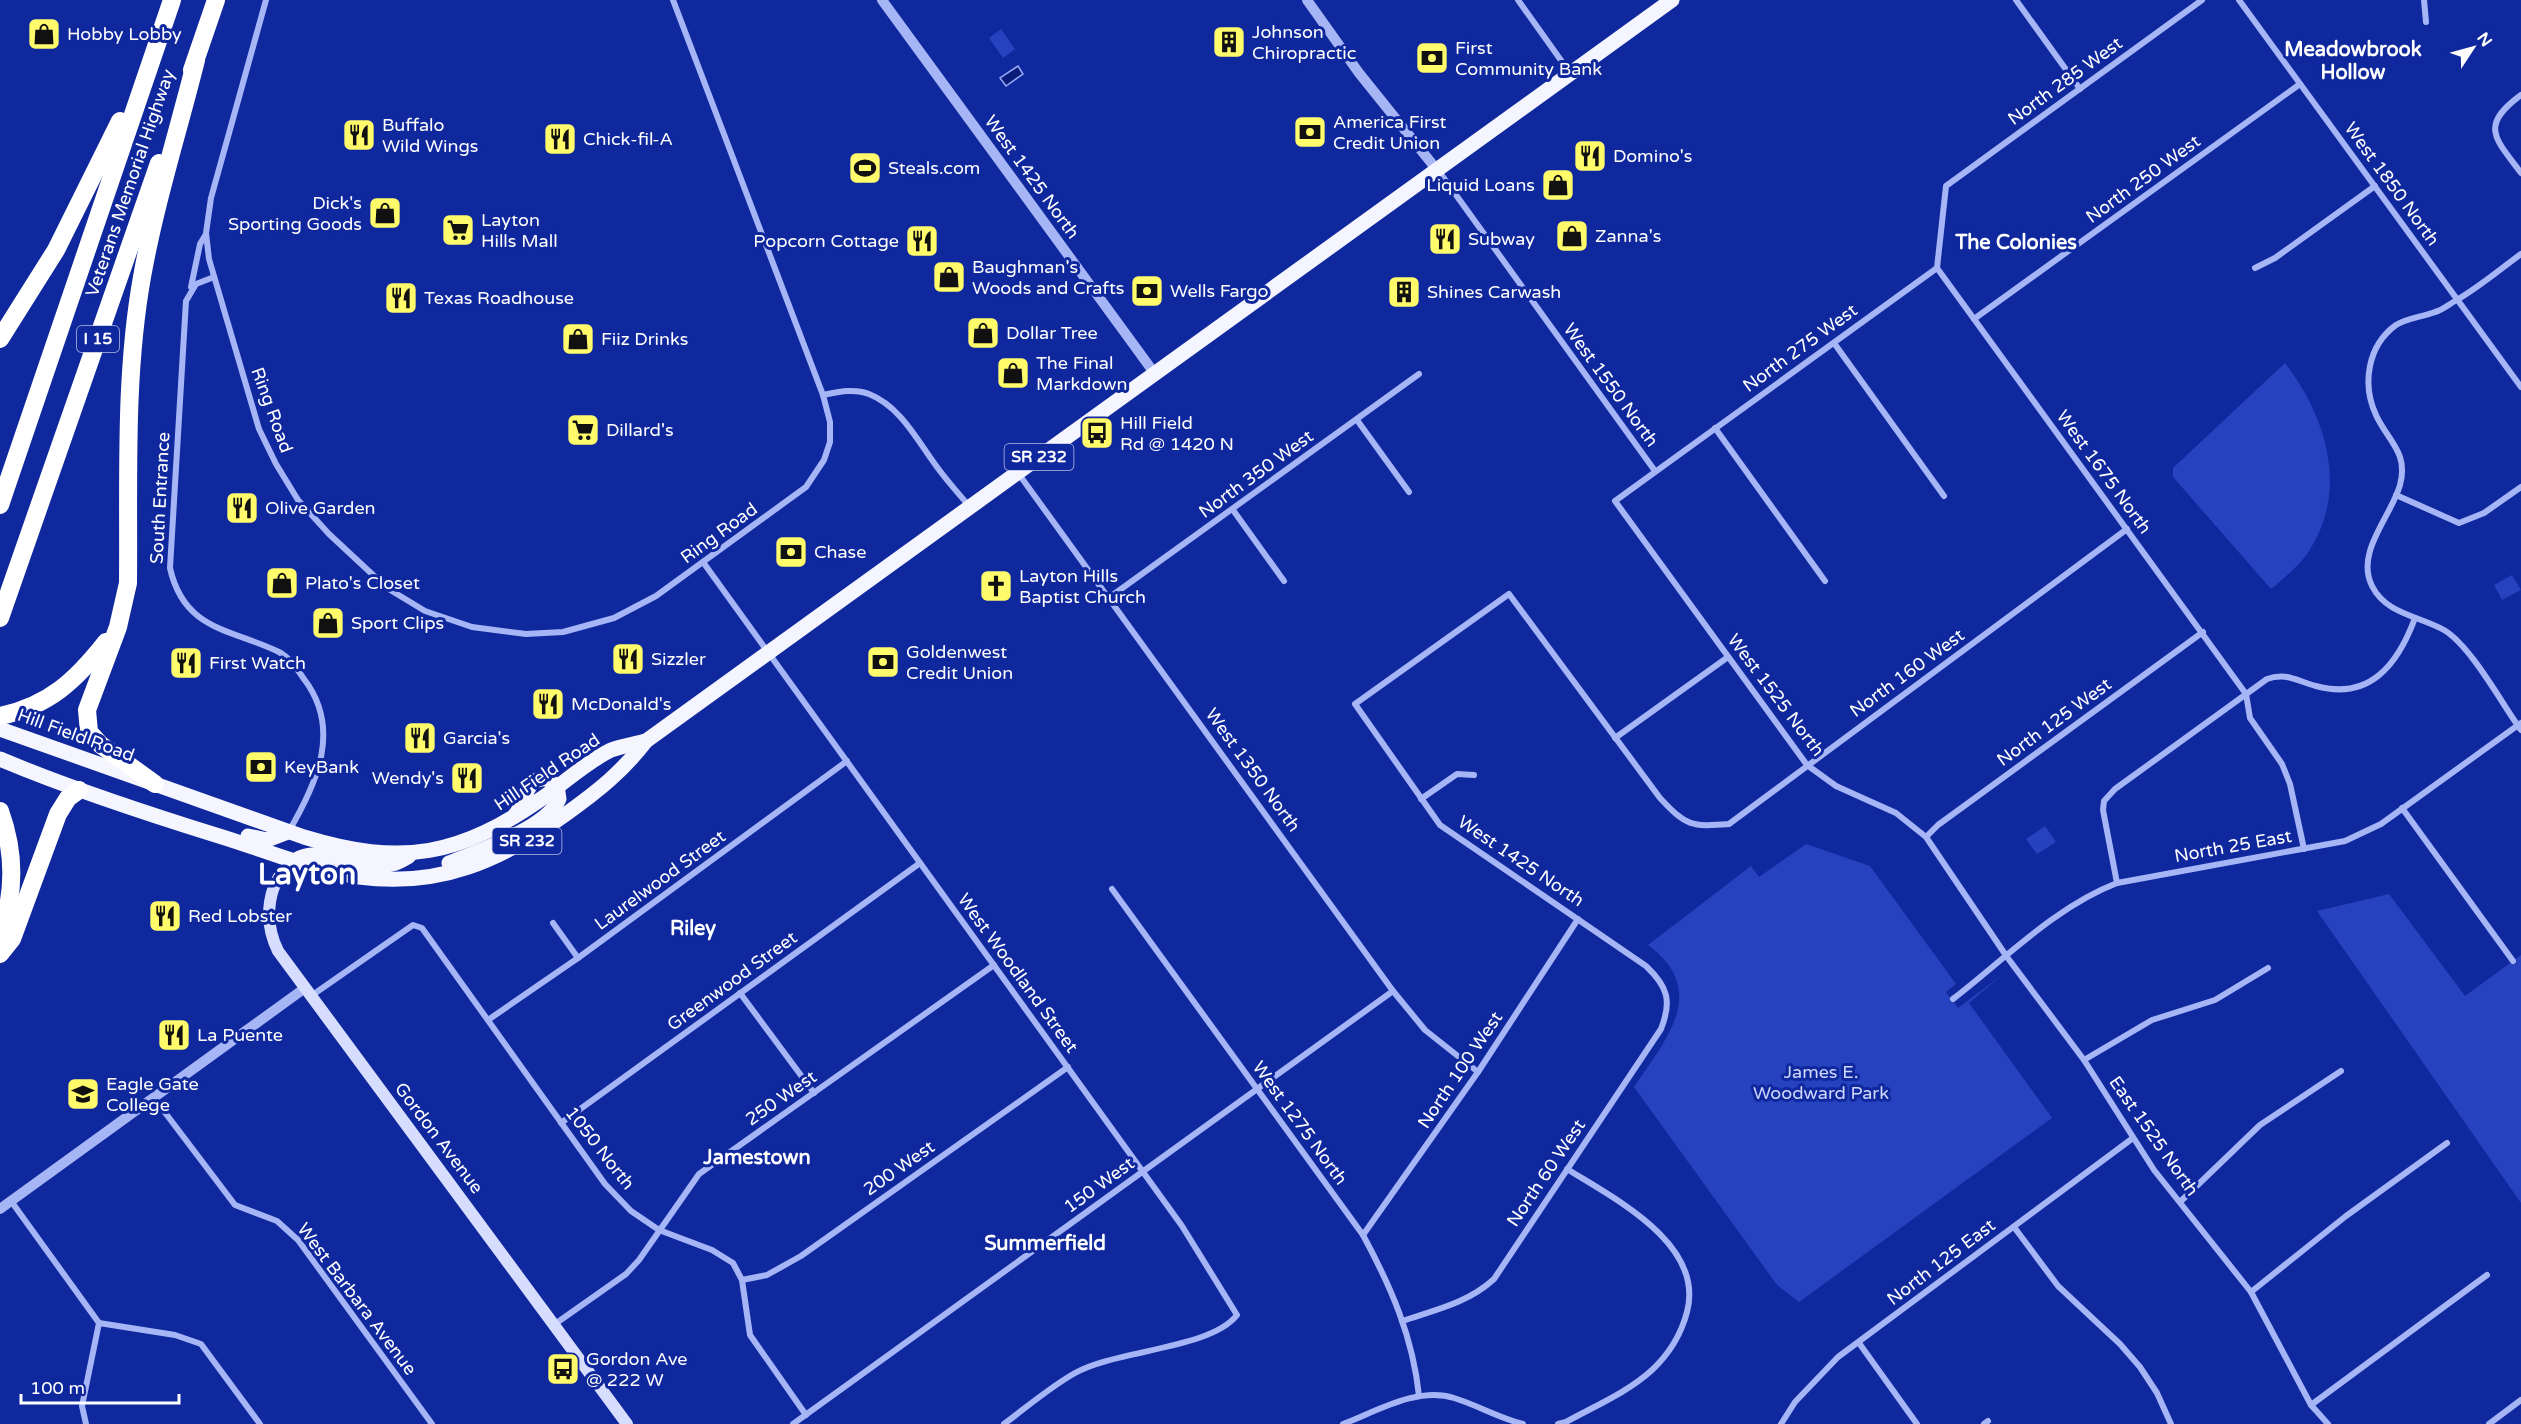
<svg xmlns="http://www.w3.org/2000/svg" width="2521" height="1424" font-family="'Varela Round',sans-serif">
<rect width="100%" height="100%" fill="#10289d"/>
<g fill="#2742be">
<path d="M1001 29 1015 49 1003 58 989 38Z"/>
<path d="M2285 363C2325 415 2348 486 2312 546 2303 563 2285 577 2271 589L2173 477V468Z"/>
<path d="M2512 575 2521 590 2502 600 2494 585Z"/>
<path d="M2045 826 2056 842 2037 854 2026 839Z"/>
<path d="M1806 844 1870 866 1956 984 1946 992 1958 1008 2002 975 1969 1003 2052 1118 1799 1302 1777 1285 1634 1087C1666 1039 1710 991 1648 945L1751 866 1759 877Z"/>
<path d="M2389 894 2465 996 2521 955V1203L2317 911Z"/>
</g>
<path fill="#0a1c79" stroke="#97abf8" stroke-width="1.5" d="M1018 66 1023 74 1006 86 1000 78Z"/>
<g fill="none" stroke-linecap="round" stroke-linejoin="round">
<g stroke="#a6b5f5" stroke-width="6">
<path d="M266 0 211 198 206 233 209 259 259 429 276 464 298 500 329 534 387 588 425 611 472 627 526 634 563 632 614 618 656 596 806 487 824 460 830 442V422L823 395 673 0"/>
<path d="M1518 0 1570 73"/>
<path d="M2016 0 2080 89"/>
<path d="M2202 0 1946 186 1937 268 1615 501 1807 765 1836 786 1896 813 1926 837 2007 957 2084 1060 2154 1170 2251 1292 2311 1405 2328 1424"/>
<path d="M2239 0 2521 387"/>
<path d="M2424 0 2426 22"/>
<path d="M2521 95C2479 126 2495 138 2521 173"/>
<path d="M1438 170 1655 471"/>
<path d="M2521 254C2499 270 2478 288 2455 301 2448 305 2442 310 2435 312 2422 317 2407 318 2396 325 2367 346 2362 385 2376 415 2387 440 2409 452 2400 485 2391 517 2355 552 2372 586 2386 614 2419 616 2444 630 2471 646 2502 704 2521 730"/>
<path d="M1937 268 2246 694 2250 718 2282 764 2290 784 2304 849"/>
<path d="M2255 268 2275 258 2375 186"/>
<path d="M214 277 196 284 186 301 170 568C184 631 232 629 279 652 290 658 297 669 304 679 342 729 317 783 289 831"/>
<path d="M191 287 200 244 206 234"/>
<path d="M1974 319 2300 84"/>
<path d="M1834 343 1944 496"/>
<path d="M823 395C838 392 854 388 869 394 902 407 919 444 940 471 949 483 959 494 969 506"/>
<path d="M1357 420 1409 492"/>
<path d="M1715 428 1825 581"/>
<path d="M1018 473 1393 991 1425 1030 1478 1072"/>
<path d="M2396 495 2459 523 2484 513 2521 487"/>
<path d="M1233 510 1284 581"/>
<path d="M703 562 1182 1226 1237 1315C1211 1349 1115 1350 1075 1373 1050 1387 1027 1407 1004 1424"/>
<path d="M1110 597 1419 374"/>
<path d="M1615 738 1728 657"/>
<path d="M1421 799 1457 774 1474 775"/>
<path d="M2402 808 2513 961"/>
<path d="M1926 837 1938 825 2203 632"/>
<path d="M2117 883 2103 810 2104 801 2115 789 2267 679C2286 672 2297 681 2316 686 2370 701 2398 664 2415 618"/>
<path d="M1112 889 1363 1235C1391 1287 1413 1337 1419 1396"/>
<path d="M553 923 578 958"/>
<path d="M740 993 814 1093"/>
<path d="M311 996 413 925 422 928 605 1184 631 1211 659 1230 712 1250 733 1263 742 1280 750 1335 806 1415"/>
<path d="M1953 999C2005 959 2055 907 2117 883L2345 841 2381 824 2521 723"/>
<path d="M488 1020 578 958 847 761"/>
<path d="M2084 1060 2152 1020 2215 1000 2268 968"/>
<path d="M154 1098 235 1205 277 1221 298 1240 432 1424"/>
<path d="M561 1123 920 863"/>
<path d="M11 1201 99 1323 82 1406 86 1424"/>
<path d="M2180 1202 2260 1125 2341 1071"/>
<path d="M2014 1227 2058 1286 2120 1344 2140 1367 2157 1393 2171 1424"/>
<path d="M1363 1235 1478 1072 1578 919"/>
<path d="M742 1280 767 1275 801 1256 1068 1067"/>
<path d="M2251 1292 2346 1216 2447 1143"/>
<path d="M1402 1321C1435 1310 1468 1303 1494 1279L1661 1029C1672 1001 1668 987 1646 966L1440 825 1355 704 1509 594 1660 798C1686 826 1691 827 1729 824L2127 529"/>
<path d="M99 1323 175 1335 201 1344 260 1424"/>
<path d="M555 1324 626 1274 639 1260 699 1174 994 965"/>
<path d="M1859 1343 1917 1424"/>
<path d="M2311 1405 2487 1275"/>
<path d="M793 1424 1393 991"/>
<path d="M1343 1424C1375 1412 1418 1386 1454 1398 1477 1405 1499 1418 1523 1424"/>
<path d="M1558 1424 1566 1422C1595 1406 1628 1392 1652 1370 1669 1354 1681 1335 1687 1312 1705 1244 1615 1199 1567 1169"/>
<path d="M1781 1424 1795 1402 1838 1357 2133 1138"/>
<path d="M1984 1424 1988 1421"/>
<path d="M2489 1424 2521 1400"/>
</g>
<g stroke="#a6b5f5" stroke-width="10">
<path d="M882 0 1155 374"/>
<path d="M1307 0 1359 73 1437 170"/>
<path d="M0 1209 305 988"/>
</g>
<path stroke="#d6ddfe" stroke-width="12" d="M296 860C266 879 263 921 278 951L627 1424"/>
<g stroke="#f4f5ff" stroke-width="15">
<path d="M0 729 304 837C402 867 460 856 544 797 565 782 588 761 611 750 622 746 635 744 646 741"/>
<path d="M0 759C71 789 145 813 219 836 265 850 311 870 359 877 440 888 502 860 566 814 598 791 622 772 646 741L1672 0"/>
<path d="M248 836 267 840 288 832"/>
<path d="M296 860C321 843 362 873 392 864 398 863 404 859 409 856"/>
<path d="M449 863C476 852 547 828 559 799L557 786 547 779C525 776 527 801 515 815"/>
</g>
<g stroke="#fff" stroke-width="18">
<path d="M192 70 216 0"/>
<path d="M0 339 56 250 120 121"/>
<path d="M0 505 172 0"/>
<path d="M0 618 159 163"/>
<path d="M0 716C49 706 76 680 106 642"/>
<path d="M155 784 101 745 89 732 87 710 118 627 128 583C129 481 124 378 142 277 155 204 178 132 196 60"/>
<path d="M0 811C15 852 15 894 0 935"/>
<path d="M0 954 12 939 58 814 68 798 79 790"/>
</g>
</g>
<defs>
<g id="shop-square" transform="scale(1.725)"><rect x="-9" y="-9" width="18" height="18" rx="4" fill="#fffb6a" stroke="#10289d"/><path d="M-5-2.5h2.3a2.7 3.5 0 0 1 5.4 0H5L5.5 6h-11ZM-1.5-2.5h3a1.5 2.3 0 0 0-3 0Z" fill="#111"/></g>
<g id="building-square" transform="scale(1.725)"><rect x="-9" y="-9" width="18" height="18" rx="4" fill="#fffb6a" stroke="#10289d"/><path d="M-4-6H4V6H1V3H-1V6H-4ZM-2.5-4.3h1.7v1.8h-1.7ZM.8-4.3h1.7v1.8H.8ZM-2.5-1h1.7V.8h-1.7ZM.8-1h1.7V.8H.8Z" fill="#111"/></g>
<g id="bank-square" transform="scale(1.725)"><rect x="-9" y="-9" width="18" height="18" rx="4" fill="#fffb6a" stroke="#10289d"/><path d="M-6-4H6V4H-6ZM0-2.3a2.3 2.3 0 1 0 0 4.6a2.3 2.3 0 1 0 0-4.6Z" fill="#111"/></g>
<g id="restaurant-square" transform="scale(1.725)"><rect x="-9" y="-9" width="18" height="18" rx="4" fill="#fffb6a" stroke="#10289d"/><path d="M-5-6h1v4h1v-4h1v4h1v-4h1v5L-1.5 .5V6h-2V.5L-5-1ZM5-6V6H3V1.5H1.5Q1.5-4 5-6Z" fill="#111"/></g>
<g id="stadium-square" transform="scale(1.725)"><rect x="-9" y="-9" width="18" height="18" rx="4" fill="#fffb6a" stroke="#10289d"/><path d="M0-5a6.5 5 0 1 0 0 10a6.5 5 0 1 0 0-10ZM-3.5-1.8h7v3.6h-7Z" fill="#111"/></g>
<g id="supermarket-square" transform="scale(1.725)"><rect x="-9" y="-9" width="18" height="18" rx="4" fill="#fffb6a" stroke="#10289d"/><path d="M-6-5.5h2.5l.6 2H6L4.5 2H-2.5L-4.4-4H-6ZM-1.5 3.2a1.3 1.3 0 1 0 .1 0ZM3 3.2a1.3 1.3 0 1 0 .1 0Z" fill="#111"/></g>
<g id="bus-square" transform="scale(1.725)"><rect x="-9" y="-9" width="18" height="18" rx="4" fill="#fffb6a" stroke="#10289d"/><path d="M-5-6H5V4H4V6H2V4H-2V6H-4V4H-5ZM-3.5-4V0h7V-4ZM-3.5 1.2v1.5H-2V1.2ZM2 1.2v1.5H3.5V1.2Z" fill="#111"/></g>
<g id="church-square" transform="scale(1.725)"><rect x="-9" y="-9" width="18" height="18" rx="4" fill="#fffb6a" stroke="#10289d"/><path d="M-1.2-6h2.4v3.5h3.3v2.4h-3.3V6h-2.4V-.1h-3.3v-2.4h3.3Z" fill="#111"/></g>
<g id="school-square" transform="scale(1.725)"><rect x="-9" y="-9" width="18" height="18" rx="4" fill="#fffb6a" stroke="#10289d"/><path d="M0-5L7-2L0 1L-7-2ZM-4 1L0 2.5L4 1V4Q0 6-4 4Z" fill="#111"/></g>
</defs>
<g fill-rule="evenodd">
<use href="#shop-square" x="44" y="34"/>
<use href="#building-square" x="1229" y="42"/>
<use href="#bank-square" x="1432" y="58"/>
<use href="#bank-square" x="1310" y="132"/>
<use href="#restaurant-square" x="359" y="135"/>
<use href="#restaurant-square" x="560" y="139"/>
<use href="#restaurant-square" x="1590" y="156"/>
<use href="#stadium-square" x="865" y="168"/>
<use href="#shop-square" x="1558" y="185"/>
<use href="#shop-square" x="385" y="213"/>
<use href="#supermarket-square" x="458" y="230"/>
<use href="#shop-square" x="1572" y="236"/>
<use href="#restaurant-square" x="1445" y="239"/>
<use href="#restaurant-square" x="922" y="241"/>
<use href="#shop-square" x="949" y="277"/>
<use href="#bank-square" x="1147" y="291"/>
<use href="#building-square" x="1404" y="292"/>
<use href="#restaurant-square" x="401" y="298"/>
<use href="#shop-square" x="983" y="333"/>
<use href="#shop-square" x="578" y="339"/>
<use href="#shop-square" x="1013" y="373"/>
<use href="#supermarket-square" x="583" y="430"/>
<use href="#bus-square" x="1097" y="433"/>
<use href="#restaurant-square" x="242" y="508"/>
<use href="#bank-square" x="791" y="552"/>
<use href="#shop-square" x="282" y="583"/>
<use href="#church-square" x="996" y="586"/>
<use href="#shop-square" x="328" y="623"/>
<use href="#restaurant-square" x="628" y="659"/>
<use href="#bank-square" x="883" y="662"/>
<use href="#restaurant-square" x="186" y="663"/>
<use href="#restaurant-square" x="548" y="704"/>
<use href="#restaurant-square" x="420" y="738"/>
<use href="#bank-square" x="261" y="767"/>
<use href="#restaurant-square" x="467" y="778"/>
<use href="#restaurant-square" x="165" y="916"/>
<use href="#restaurant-square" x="174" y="1035"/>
<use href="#school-square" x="83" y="1094"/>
<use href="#bus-square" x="563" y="1369"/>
</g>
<g text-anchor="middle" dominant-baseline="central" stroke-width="6" stroke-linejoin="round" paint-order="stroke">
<g fill="#10289d" stroke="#b7bee2" stroke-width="1.5">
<rect x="77" y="326" width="42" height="26" rx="4.5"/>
<rect x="1004.5" y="444" width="69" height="26" rx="4.5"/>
<rect x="492.5" y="828" width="69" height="26" rx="4.5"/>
</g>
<g font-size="16" font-weight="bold" fill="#fff">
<text x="98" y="339">I 15</text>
<text x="1039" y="457">SR 232</text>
<text x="527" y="841">SR 232</text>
</g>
<g font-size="18" fill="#fff" stroke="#10289d" text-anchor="start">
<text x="1252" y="32">Johnson<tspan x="1252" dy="21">Chiropractic</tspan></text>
<text x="67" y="34">Hobby Lobby</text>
<text x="1455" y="48">First<tspan x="1455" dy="21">Community Bank</tspan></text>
<text x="1333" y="122">America First<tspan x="1333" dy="21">Credit Union</tspan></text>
<text x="382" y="125">Buffalo<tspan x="382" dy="21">Wild Wings</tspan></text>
<text x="583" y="139">Chick-fil-A</text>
<text x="1613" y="156">Domino's</text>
<text x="888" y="168">Steals.com</text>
<text x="1535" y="185" text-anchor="end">Liquid Loans</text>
<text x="362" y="203" text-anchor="end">Dick's<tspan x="362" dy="21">Sporting Goods</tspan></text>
<text x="481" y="220">Layton<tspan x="481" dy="21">Hills Mall</tspan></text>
<text x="1595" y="236">Zanna's</text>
<text x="1468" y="239">Subway</text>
<text x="899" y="241" text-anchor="end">Popcorn Cottage</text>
<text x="972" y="267">Baughman's<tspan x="972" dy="21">Woods and Crafts</tspan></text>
<text x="1170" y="291">Wells Fargo</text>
<text x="1427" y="292">Shines Carwash</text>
<text x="424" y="298">Texas Roadhouse</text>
<text x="1006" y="333">Dollar Tree</text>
<text x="601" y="339">Fiiz Drinks</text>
<text x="1036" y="363">The Final<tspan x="1036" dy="21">Markdown</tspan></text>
<text x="1120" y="423">Hill Field<tspan x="1120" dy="21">Rd @ 1420 N</tspan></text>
<text x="606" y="430">Dillard's</text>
<text x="265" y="508">Olive Garden</text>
<text x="814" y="552">Chase</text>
<text x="1019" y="576">Layton Hills<tspan x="1019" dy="21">Baptist Church</tspan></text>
<text x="305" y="583">Plato's Closet</text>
<text x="351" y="623">Sport Clips</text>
<text x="906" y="652">Goldenwest<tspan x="906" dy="21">Credit Union</tspan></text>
<text x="651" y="659">Sizzler</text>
<text x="209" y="663">First Watch</text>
<text x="571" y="704">McDonald's</text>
<text x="443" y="738">Garcia's</text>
<text x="284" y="767">KeyBank</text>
<text x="444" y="778" text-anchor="end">Wendy's</text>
<text x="188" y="916">Red Lobster</text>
<text x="197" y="1035">La Puente</text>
<text x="106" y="1084">Eagle Gate<tspan x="106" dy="21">College</tspan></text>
<text x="586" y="1359">Gordon Ave<tspan x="586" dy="21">@ 222 W</tspan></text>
</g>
<g font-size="18" fill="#fff" stroke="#10289d">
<text transform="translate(2065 81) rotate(-36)">North 285 West</text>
<text transform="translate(1032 177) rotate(54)">West 1425 North</text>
<text transform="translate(2143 179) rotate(-36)">North 250 West</text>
<text transform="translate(130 183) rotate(-71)">Veterans Memorial Highway</text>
<text transform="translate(2392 184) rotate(54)">West 1850 North</text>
<text transform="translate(1800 348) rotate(-36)">North 275 West</text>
<text transform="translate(1611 385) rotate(54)">West 1550 North</text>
<text transform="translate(272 410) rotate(70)">Ring Road</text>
<text transform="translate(2104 472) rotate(54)">West 1675 North</text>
<text transform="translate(1256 474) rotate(-36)">North 350 West</text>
<text transform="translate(160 498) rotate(-87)">South Entrance</text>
<text transform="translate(719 533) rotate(-36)">Ring Road</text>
<text transform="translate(1907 673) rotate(-36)">North 160 West</text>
<text transform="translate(1776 695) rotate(53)">West 1525 North</text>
<text transform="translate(2054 722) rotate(-36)">North 125 West</text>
<text transform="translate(76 735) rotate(20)">Hill Field Road</text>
<text transform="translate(1253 770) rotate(54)">West 1350 North</text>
<text transform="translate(547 772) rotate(-34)">Hill Field Road</text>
<text transform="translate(2233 846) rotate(-10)">North 25 East</text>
<text transform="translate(1521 861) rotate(34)">West 1425 North</text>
<text transform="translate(660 880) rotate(-36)">Laurelwood Street</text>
<text transform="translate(1018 973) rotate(54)">West Woodland Street</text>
<text transform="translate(732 981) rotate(-36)">Greenwood Street</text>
<text transform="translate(1460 1070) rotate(-56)">North 100 West</text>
<text transform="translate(781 1098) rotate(-35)">250 West</text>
<text transform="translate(1300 1123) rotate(54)">West 1275 North</text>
<text transform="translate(2154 1136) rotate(55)">East 1525 North</text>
<text transform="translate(439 1138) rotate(53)">Gordon Avenue</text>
<text transform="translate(600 1148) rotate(52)">1050 North</text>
<text transform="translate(899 1168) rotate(-35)">200 West</text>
<text transform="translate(1546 1173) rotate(-56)">North 60 West</text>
<text transform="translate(1099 1185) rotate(-36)">150 West</text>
<text transform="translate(1941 1262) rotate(-37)">North 125 East</text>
<text transform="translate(357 1299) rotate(53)">West Barbara Avenue</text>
</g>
<g font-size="18" fill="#cfd7fe" stroke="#10289d">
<text x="1821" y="1072">James E.<tspan x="1821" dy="21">Woodward Park</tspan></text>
</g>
<g font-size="20" font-weight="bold" fill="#fff" stroke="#10289d">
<text x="2353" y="50">Meadowbrook<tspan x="2353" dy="23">Hollow</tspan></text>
<text x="2016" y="243">The Colonies</text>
<text x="693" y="929">Riley</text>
<text x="757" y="1158">Jamestown</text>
<text x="1045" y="1244">Summerfield</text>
</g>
<g font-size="30" font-weight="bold" fill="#fff" stroke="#10289d">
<text x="307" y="874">Layton</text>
</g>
</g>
<g transform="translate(2473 48) rotate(54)" stroke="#10289d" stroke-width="4.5" paint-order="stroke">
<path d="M0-4.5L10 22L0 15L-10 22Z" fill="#ffffff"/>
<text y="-9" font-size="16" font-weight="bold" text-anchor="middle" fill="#ffffff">N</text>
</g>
<path d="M21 1394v9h158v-9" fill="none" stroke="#ffffff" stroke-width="3"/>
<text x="30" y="1394" font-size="18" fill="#ffffff" stroke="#10289d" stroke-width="4.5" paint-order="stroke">100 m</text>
</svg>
